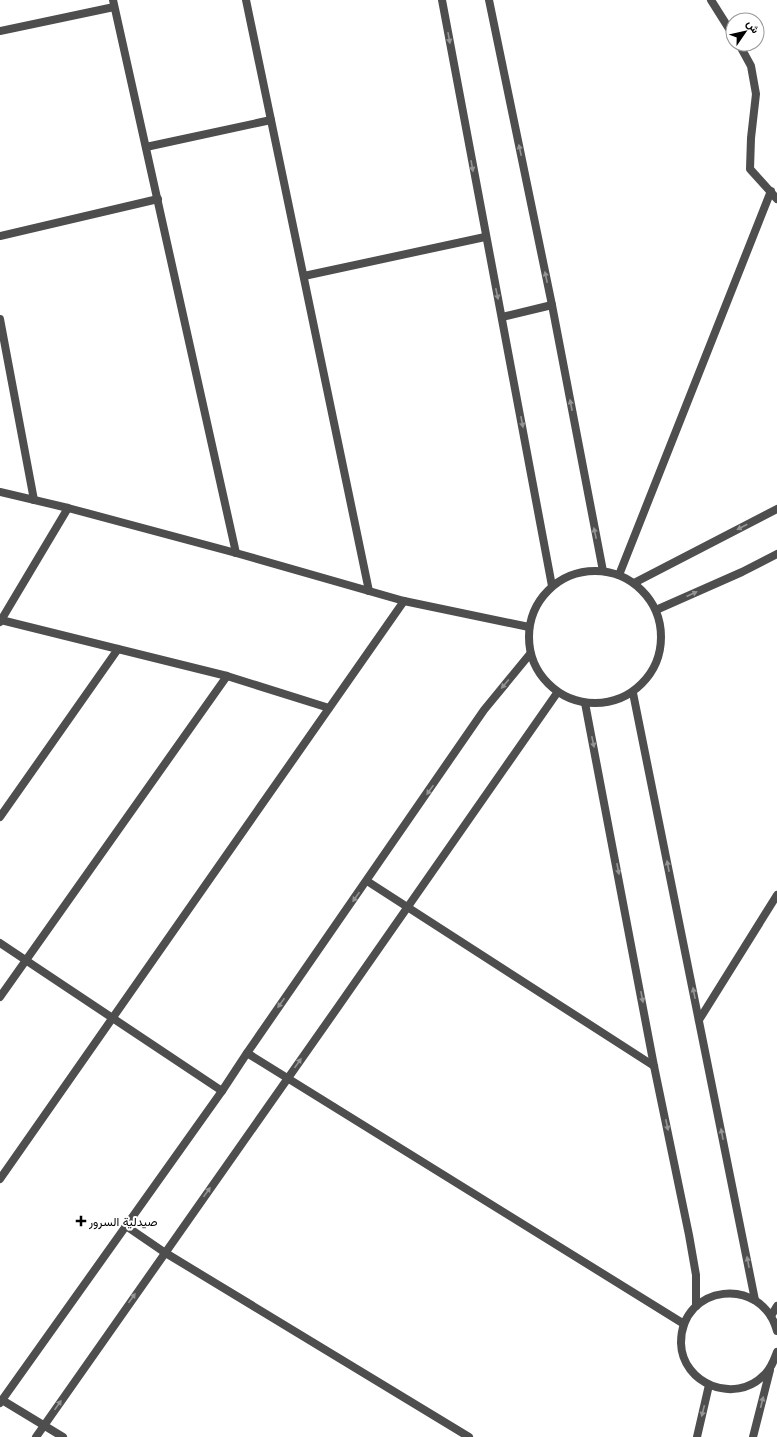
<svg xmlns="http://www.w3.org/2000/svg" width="777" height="1437" font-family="Inter,Vazirmatn,sans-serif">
<rect width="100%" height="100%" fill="#fff"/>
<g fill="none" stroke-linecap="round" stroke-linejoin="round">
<path stroke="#4e4e4e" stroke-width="8" d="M619 575 771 191"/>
<g stroke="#4e4e4e" stroke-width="8">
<path d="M113 0 236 553"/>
<path d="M246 0 369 591"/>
<path d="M442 0C478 195 517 390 552 586"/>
<path d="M489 0 552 305 603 571"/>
<path d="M711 0 733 35"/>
<path d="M0 31 114 7"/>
<path d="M739 44 751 66 756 94 751 138 750 169 777 199"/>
<path d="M146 147 271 120"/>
<path d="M0 236 158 199"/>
<path d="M304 276 485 237"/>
<path d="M502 317 552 305"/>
<path d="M0 319 34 500"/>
<path d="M0 492 68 508 236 553 404 601 529 627"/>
<circle cx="595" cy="637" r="66"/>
<path d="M634 583 777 509"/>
<path d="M656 610 742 572 777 554"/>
<path d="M1 620 227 676 329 708"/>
<path d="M0 622 68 508"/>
<path d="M633 693 755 1300"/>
<path d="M585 703 654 1066 689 1235 696 1275V1306"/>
<path d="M0 817 118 649"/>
<path d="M367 881 654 1066"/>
<path d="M0 943 222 1091"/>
<path d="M0 997 227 676"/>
<path d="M699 1020 777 895"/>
<path d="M247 1053 684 1324"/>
<path d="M0 1179 404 601"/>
<path d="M126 1226 164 1252 469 1437"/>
<path d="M771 1316 777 1306"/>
<path d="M777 1331C762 1275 681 1284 681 1343 682 1384 735 1405 764 1375 771 1369 774 1360 777 1352"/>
<path d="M2 1400 63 1437"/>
<path d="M0 1403 222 1091 247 1053 484 710 530 654"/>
<path d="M36 1437C209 1189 385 942 557 693"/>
<path d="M697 1437 709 1385"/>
<path d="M753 1437 770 1370"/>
</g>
</g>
<defs><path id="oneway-solid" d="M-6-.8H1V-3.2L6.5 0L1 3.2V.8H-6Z"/></defs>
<g fill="#959595">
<use href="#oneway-solid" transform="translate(449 38) rotate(80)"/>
<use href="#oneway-solid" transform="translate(520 150) rotate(-102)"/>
<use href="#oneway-solid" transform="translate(472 166) rotate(80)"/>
<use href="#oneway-solid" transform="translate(546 277) rotate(-102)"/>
<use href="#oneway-solid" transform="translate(497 294) rotate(78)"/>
<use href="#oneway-solid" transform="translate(571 405) rotate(-101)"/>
<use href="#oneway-solid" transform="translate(522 422) rotate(79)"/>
<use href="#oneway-solid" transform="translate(742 527) rotate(153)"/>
<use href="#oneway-solid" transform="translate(595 533) rotate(-102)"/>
<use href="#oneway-solid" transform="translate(692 594) rotate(-24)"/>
<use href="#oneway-solid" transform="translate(505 684) rotate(130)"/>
<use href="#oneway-solid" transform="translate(593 742) rotate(78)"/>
<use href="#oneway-solid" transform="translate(430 790) rotate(125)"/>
<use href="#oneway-solid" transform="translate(668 866) rotate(-101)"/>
<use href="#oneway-solid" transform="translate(618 869) rotate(79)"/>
<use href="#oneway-solid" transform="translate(356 897) rotate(125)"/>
<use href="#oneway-solid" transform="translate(694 993) rotate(-101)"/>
<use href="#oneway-solid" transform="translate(642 997) rotate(79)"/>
<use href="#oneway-solid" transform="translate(281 1003) rotate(125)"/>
<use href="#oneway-solid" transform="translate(298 1063) rotate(-55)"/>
<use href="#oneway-solid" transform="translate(667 1125) rotate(78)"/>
<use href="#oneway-solid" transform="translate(722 1134) rotate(-101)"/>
<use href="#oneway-solid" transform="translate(207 1192) rotate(-55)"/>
<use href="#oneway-solid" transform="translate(748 1262) rotate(-101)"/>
<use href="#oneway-solid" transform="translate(132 1298) rotate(-55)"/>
<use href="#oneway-solid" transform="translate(762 1402) rotate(-76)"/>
<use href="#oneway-solid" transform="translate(58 1405) rotate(-55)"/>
<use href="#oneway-solid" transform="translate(703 1411) rotate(104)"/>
</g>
<path fill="#000" stroke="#fff" stroke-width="1.5" d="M79 1215h4v4h4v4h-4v4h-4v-4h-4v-4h4z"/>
<g text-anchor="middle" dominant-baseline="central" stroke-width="4" stroke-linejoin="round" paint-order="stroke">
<g font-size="12" fill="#000" stroke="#fff" text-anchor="start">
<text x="89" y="1221">صيدلية السرور</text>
</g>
</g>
<g transform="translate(745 32) rotate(56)"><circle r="19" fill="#ffffff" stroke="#999999"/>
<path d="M0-3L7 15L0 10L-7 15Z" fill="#000000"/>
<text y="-6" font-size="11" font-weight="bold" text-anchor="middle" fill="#000000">ش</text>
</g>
</svg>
